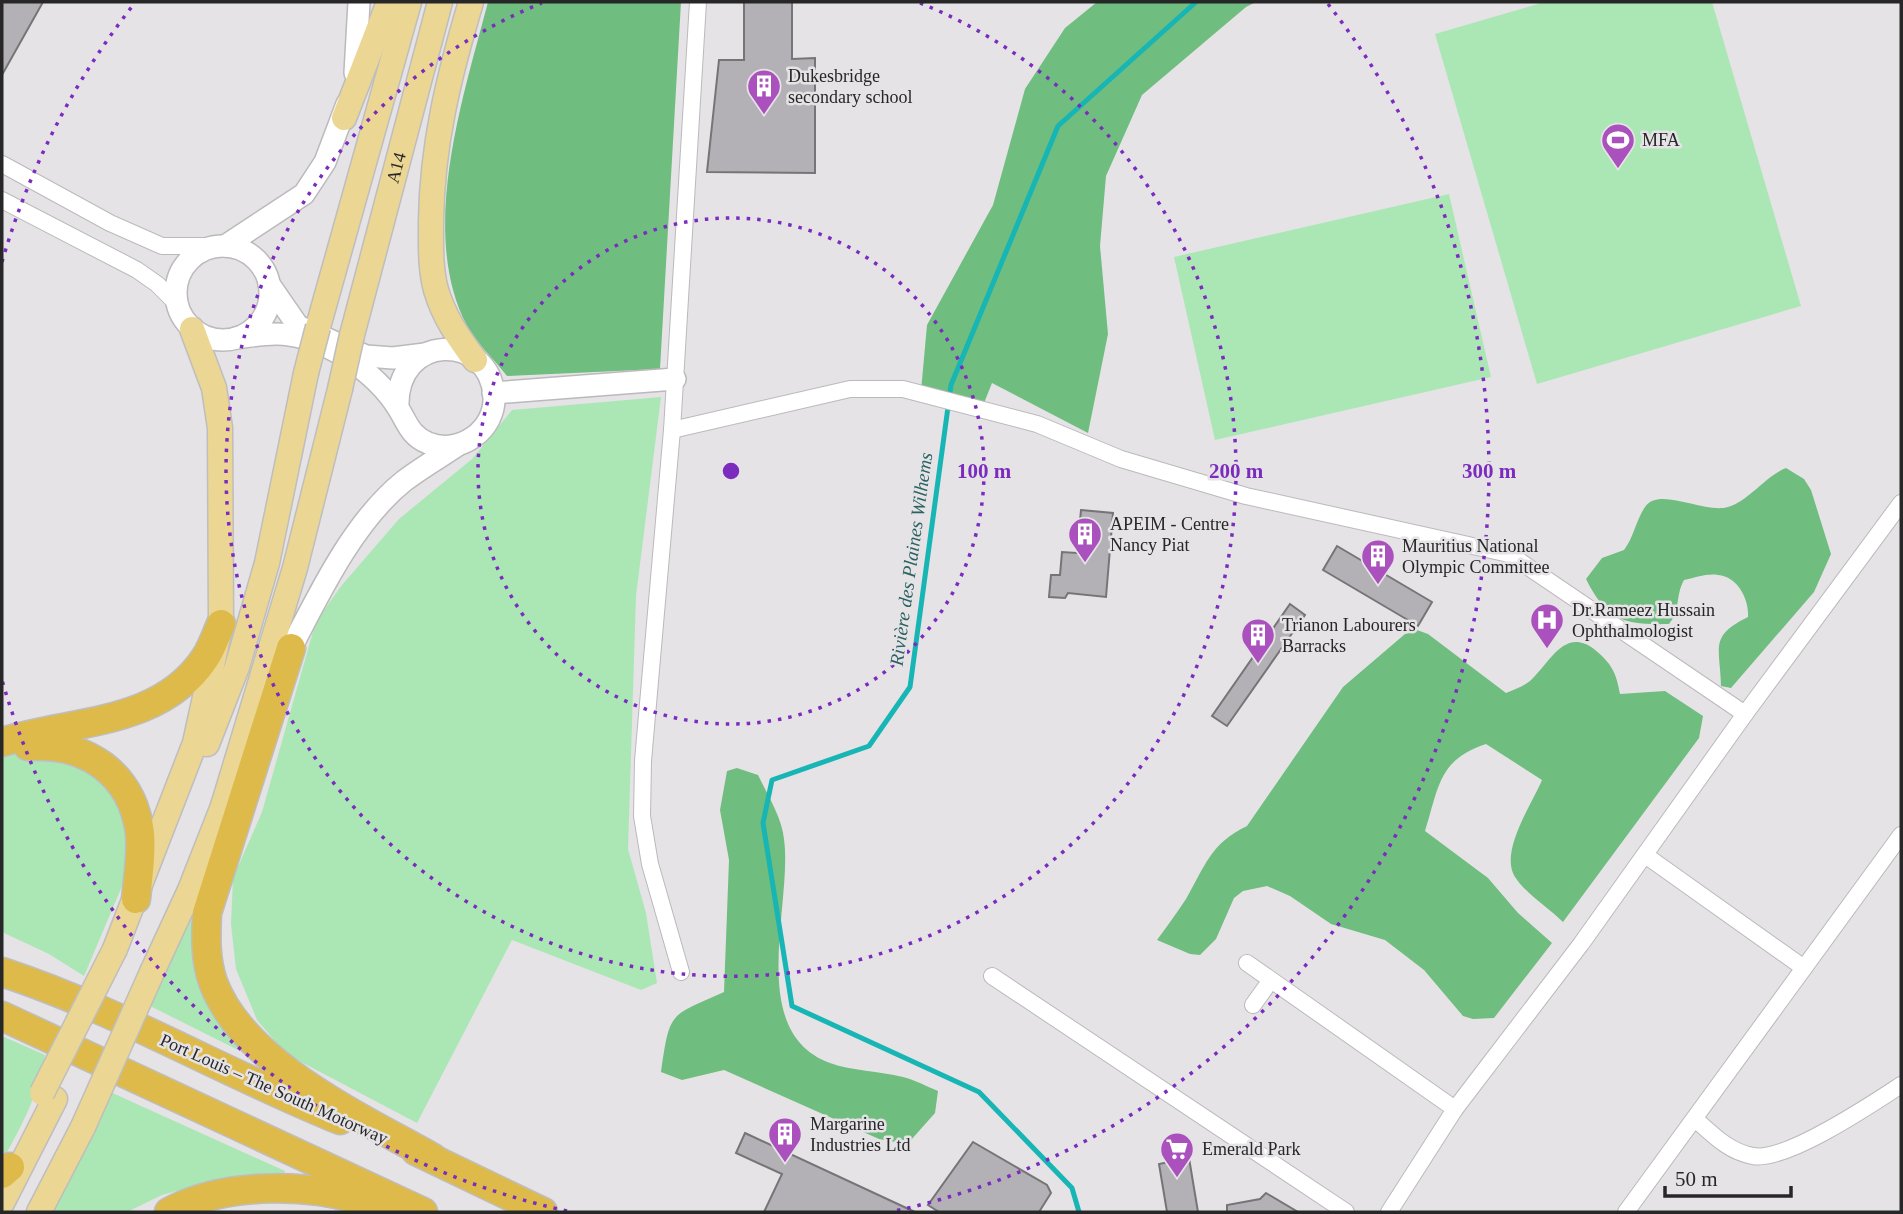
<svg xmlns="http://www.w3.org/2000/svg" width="1903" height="1214" font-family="Georgia,serif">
<rect width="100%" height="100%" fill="#e5e3e6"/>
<g fill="#aae7b5">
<path d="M1545 2H1712L1801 306 1537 384 1435 34Z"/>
<path d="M1449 194 1491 377 1215 440 1174 257Z"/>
<path d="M661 397 636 596 628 849 646 913 657 983 641 990 512 940 417 1123 286 1054 257 1020 236 969 231 924 233 878 262 812 316 621 342 585 399 519 472 459 512 410Z"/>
<path d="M35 748 95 766 130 815 128 872 84 976 49 954 2 932V756Z"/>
<path d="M182 901 191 921 200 971 268 1065 146 1004Z"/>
<path d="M2 1036 45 1055C39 1094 21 1127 2 1161Z"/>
<path d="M108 1091 285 1171 281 1180 191 1187 162 1195 127 1212H48Z"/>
</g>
<g fill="#70bd80">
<path d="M488 2H681L660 369 507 376C494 359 477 344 467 326 418 232 463 98 488 2Z"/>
<path d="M1097 2H1256L1246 7 1142 95 1106 176 1100 246 1108 334 1088 433 992 383 984 403 921 391 927 325 993 205 1025 89 1065 28Z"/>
<path d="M1786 468 1804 479 1811 490 1831 554 1814 592 1731 688 1721 686C1720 647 1709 636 1748 617 1749 599 1738 577 1718 575 1708 573 1694 578 1684 580 1675 596 1681 610 1669 624 1624 625 1607 621 1586 579L1602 558 1624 550C1634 537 1636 520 1645 507 1659 486 1704 514 1728 507 1750 500 1764 477 1786 468Z"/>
<path d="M1417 630 1428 634 1506 693C1514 690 1524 686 1530 681 1550 663 1564 627 1594 649 1612 664 1616 672 1620 694L1665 691 1703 716 1699 738 1563 922C1549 908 1526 894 1515 877 1499 852 1532 804 1542 780L1486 744C1438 760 1439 787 1425 831L1488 878 1518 913 1552 943 1494 1018 1473 1019 1463 1016 1424 970 1385 940 1331 924 1290 896 1267 886 1243 891 1234 898 1216 939 1200 955 1190 954 1157 940C1167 926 1177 913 1186 899 1205 866 1211 843 1247 826L1343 687 1405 634Z"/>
<path d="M737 768 758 775C767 794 782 818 784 839 793 905 745 1032 830 1063 852 1071 879 1071 903 1077 915 1080 926 1086 938 1091L935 1113 911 1140 901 1143 879 1139 724 1070 682 1080 661 1072C670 1010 669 1017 724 992L729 860 720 810 727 771Z"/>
</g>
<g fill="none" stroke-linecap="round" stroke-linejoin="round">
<path stroke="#18b5b5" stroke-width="5" d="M1079 1212 1072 1188 979 1092 792 1006 763 823 772 780 869 746 910 687 951 385 1058 126 1196 2"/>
</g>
<g fill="#b3b1b5" stroke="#757477" stroke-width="2">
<path d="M2 2H43L2 75Z"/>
<path d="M744 2H792V59L815 58V173L707 172 719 60H744Z"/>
<path d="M1081 510 1113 513 1106 597 1068 593 1065 598 1049 597 1051 575H1060L1062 552 1077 553Z"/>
<path d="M1337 546 1432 602 1418 626 1323 570Z"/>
<path d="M1290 604 1305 615 1227 726 1212 716Z"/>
<path d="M745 1133 915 1212H764L782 1174 736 1153Z"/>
<path d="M973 1142 1047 1185 1051 1193 1039 1212H939L928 1205Z"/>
<path d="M1189 1158 1198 1212H1167L1159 1164Z"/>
<path d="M1266 1193 1298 1212H1227V1205L1260 1199Z"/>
</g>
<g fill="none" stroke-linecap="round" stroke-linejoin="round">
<g stroke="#bbb9bc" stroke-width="18">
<g id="street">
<path d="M2 164 110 223 162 246H214"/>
<path d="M2 200 137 270 157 284 178 305"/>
<path d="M672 430 850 389H903L1037 424 1121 459 1246 496 1509 554 1745 714"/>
<path d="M1645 855 1804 968"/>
<path d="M1247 963 1455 1109"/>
<path d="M681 972 650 864 642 816 643 761 672 430 698 2"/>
<path d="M992 976 1346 1212"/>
<path d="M1253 1005 1271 980"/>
<path d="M1695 1119C1712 1134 1729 1152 1753 1156 1786 1162 1872 1104 1901 1085"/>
<path d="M1389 1212 1455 1109 1581 944 1745 714 1901 503"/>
<path d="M1626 1212 1901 835"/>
</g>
</g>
<g stroke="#bbb9bc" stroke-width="24">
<g id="secondary">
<path d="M355 73 359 2"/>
<path d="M225 246 304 194 325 162 347 104"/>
<circle cx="223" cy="293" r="47"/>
<path d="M269 284 298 326 366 356 393 358 425 354"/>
<path d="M236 338C254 336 271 332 289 335 329 340 377 374 398 408 407 422 410 436 428 443 459 456 496 430 494 396 490 332 395 332 398 408"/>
<path d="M493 393 675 379"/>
<path d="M291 648C320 592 354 521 404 481 421 468 440 457 458 445"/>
</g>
</g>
<g stroke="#bebebe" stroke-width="27">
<g id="primary">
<path d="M471 2C449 75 432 145 431 221 431 244 430 268 436 290 444 317 458 337 475 360"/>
<path d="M344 118 389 2"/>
<path d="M318 327 409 2"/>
<path id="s1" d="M352 335 440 2"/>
<path d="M207 744 237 667 267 563 306 373"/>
<path d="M223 806 295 568 340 389"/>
<path d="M115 949 195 743 221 624 220 428 214 388 192 329"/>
<path d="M153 970 190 890 229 791"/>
<path d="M2 1203 55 1099"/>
<path d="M39 1212 83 1127"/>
</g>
</g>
<g stroke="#bebebe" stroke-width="31">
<g id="highway">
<path d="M291 648 207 913C206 937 205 959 213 982 243 1064 361 1117 433 1158"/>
<path d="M2 742C71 720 160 726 205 658 212 648 216 635 221 624"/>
<path d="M28 746C86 742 132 773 140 833 142 855 138 878 136 899"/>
<path d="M2 972C118 1010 226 1074 340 1120"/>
<path d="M2 1016 423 1212"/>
<path d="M416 1151 543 1212"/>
<path d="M2 1174 10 1167"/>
<path d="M169 1212C226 1181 317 1182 376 1206"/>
</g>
</g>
<use href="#street" stroke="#fff" stroke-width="16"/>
<use href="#secondary" stroke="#fff" stroke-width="21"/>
<use href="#primary" stroke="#ebd693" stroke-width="24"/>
<use href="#highway" stroke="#deba4b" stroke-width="28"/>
<g stroke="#bebebe" stroke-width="27" stroke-linecap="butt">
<g id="primary-bridge">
<path d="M306 373 318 327"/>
<path d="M340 389 352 335"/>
<path d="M42 1093 115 949"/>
<path d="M83 1127 153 970"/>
</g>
</g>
<use href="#primary-bridge" stroke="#ebd693" stroke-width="24"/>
</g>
<g fill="none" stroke="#7b2cbf" stroke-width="3.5" stroke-dasharray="3.5 7">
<circle cx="731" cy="471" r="253"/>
<path d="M920 3A505 505 0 1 1 542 3"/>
<path d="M567 1211A758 758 0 0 1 2 680M2 262A758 758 0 0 1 134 4M1328 4A758 758 0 0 1 895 1211"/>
</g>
<defs>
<g id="building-pin" transform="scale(1.75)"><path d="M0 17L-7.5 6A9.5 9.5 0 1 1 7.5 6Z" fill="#aa51bd" stroke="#e5e3e6"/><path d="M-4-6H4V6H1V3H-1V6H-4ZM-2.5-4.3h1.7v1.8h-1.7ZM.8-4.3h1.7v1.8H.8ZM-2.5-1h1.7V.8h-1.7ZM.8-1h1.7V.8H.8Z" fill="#fff"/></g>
<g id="stadium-pin" transform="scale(1.75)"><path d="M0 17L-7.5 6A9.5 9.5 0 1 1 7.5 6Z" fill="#aa51bd" stroke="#e5e3e6"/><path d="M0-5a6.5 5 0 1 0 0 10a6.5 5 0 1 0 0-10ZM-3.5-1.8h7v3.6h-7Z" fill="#fff"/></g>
<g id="hospital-pin" transform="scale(1.75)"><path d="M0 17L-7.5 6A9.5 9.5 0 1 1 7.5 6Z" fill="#aa51bd" stroke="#e5e3e6"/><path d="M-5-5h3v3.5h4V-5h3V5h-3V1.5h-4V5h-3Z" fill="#fff"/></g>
<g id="supermarket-pin" transform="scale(1.75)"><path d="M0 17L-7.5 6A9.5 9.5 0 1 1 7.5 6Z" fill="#aa51bd" stroke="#e5e3e6"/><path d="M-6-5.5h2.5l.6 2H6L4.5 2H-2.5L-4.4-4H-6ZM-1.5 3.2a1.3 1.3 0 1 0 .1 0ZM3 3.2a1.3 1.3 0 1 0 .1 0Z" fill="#fff"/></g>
</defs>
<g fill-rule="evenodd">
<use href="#building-pin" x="764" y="86"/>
<use href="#stadium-pin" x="1618" y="140"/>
<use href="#building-pin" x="1085" y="534"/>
<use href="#building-pin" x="1378" y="556"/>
<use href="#hospital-pin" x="1547" y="620"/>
<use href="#building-pin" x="1258" y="635"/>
<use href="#building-pin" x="785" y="1134"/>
<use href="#supermarket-pin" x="1177" y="1149"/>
</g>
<g text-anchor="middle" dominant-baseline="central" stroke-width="5" stroke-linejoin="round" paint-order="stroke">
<g font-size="18" fill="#272728" stroke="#e5e3e6" text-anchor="start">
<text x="788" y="76">Dukesbridge<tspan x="788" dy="21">secondary school</tspan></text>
<text x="1642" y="140">MFA</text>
<text x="1110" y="524">APEIM - Centre<tspan x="1110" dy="21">Nancy Piat</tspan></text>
<text x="1402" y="546">Mauritius National<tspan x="1402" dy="21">Olympic Committee</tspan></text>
<text x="1572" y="610">Dr.Rameez Hussain<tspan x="1572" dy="21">Ophthalmologist</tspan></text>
<text x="1282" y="625">Trianon Labourers<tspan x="1282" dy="21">Barracks</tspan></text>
<text x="810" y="1124">Margarine<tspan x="810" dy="21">Industries Ltd</tspan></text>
<text x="1202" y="1149">Emerald Park</text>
</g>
<g font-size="18" fill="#272728" stroke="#e5e3e6">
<text stroke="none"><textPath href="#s1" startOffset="173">A14</textPath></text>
<text transform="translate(274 1089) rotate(24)">Port Louis – The South Motorway</text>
</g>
<g font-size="19" font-style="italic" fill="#2a6262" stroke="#e5e3e6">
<text transform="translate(911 559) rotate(-82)">Rivière des Plaines Wilhems</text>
</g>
</g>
<circle cx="731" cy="471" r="10" fill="#7b2cbf" stroke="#e5e3e6" stroke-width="3.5"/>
<g font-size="21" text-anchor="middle" font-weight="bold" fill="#7b2cbf" stroke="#e5e3e6" stroke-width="5" stroke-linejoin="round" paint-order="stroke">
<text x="984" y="478">100 m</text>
<text x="1236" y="478">200 m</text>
<text x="1489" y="478">300 m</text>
</g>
<rect width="1903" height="1214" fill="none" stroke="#272728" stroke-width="7"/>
<path d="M1665 1186v10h126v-10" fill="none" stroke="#272728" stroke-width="3.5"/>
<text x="1675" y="1186" font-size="21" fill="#272728" stroke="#e5e3e6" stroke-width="5" paint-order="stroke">50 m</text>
</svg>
